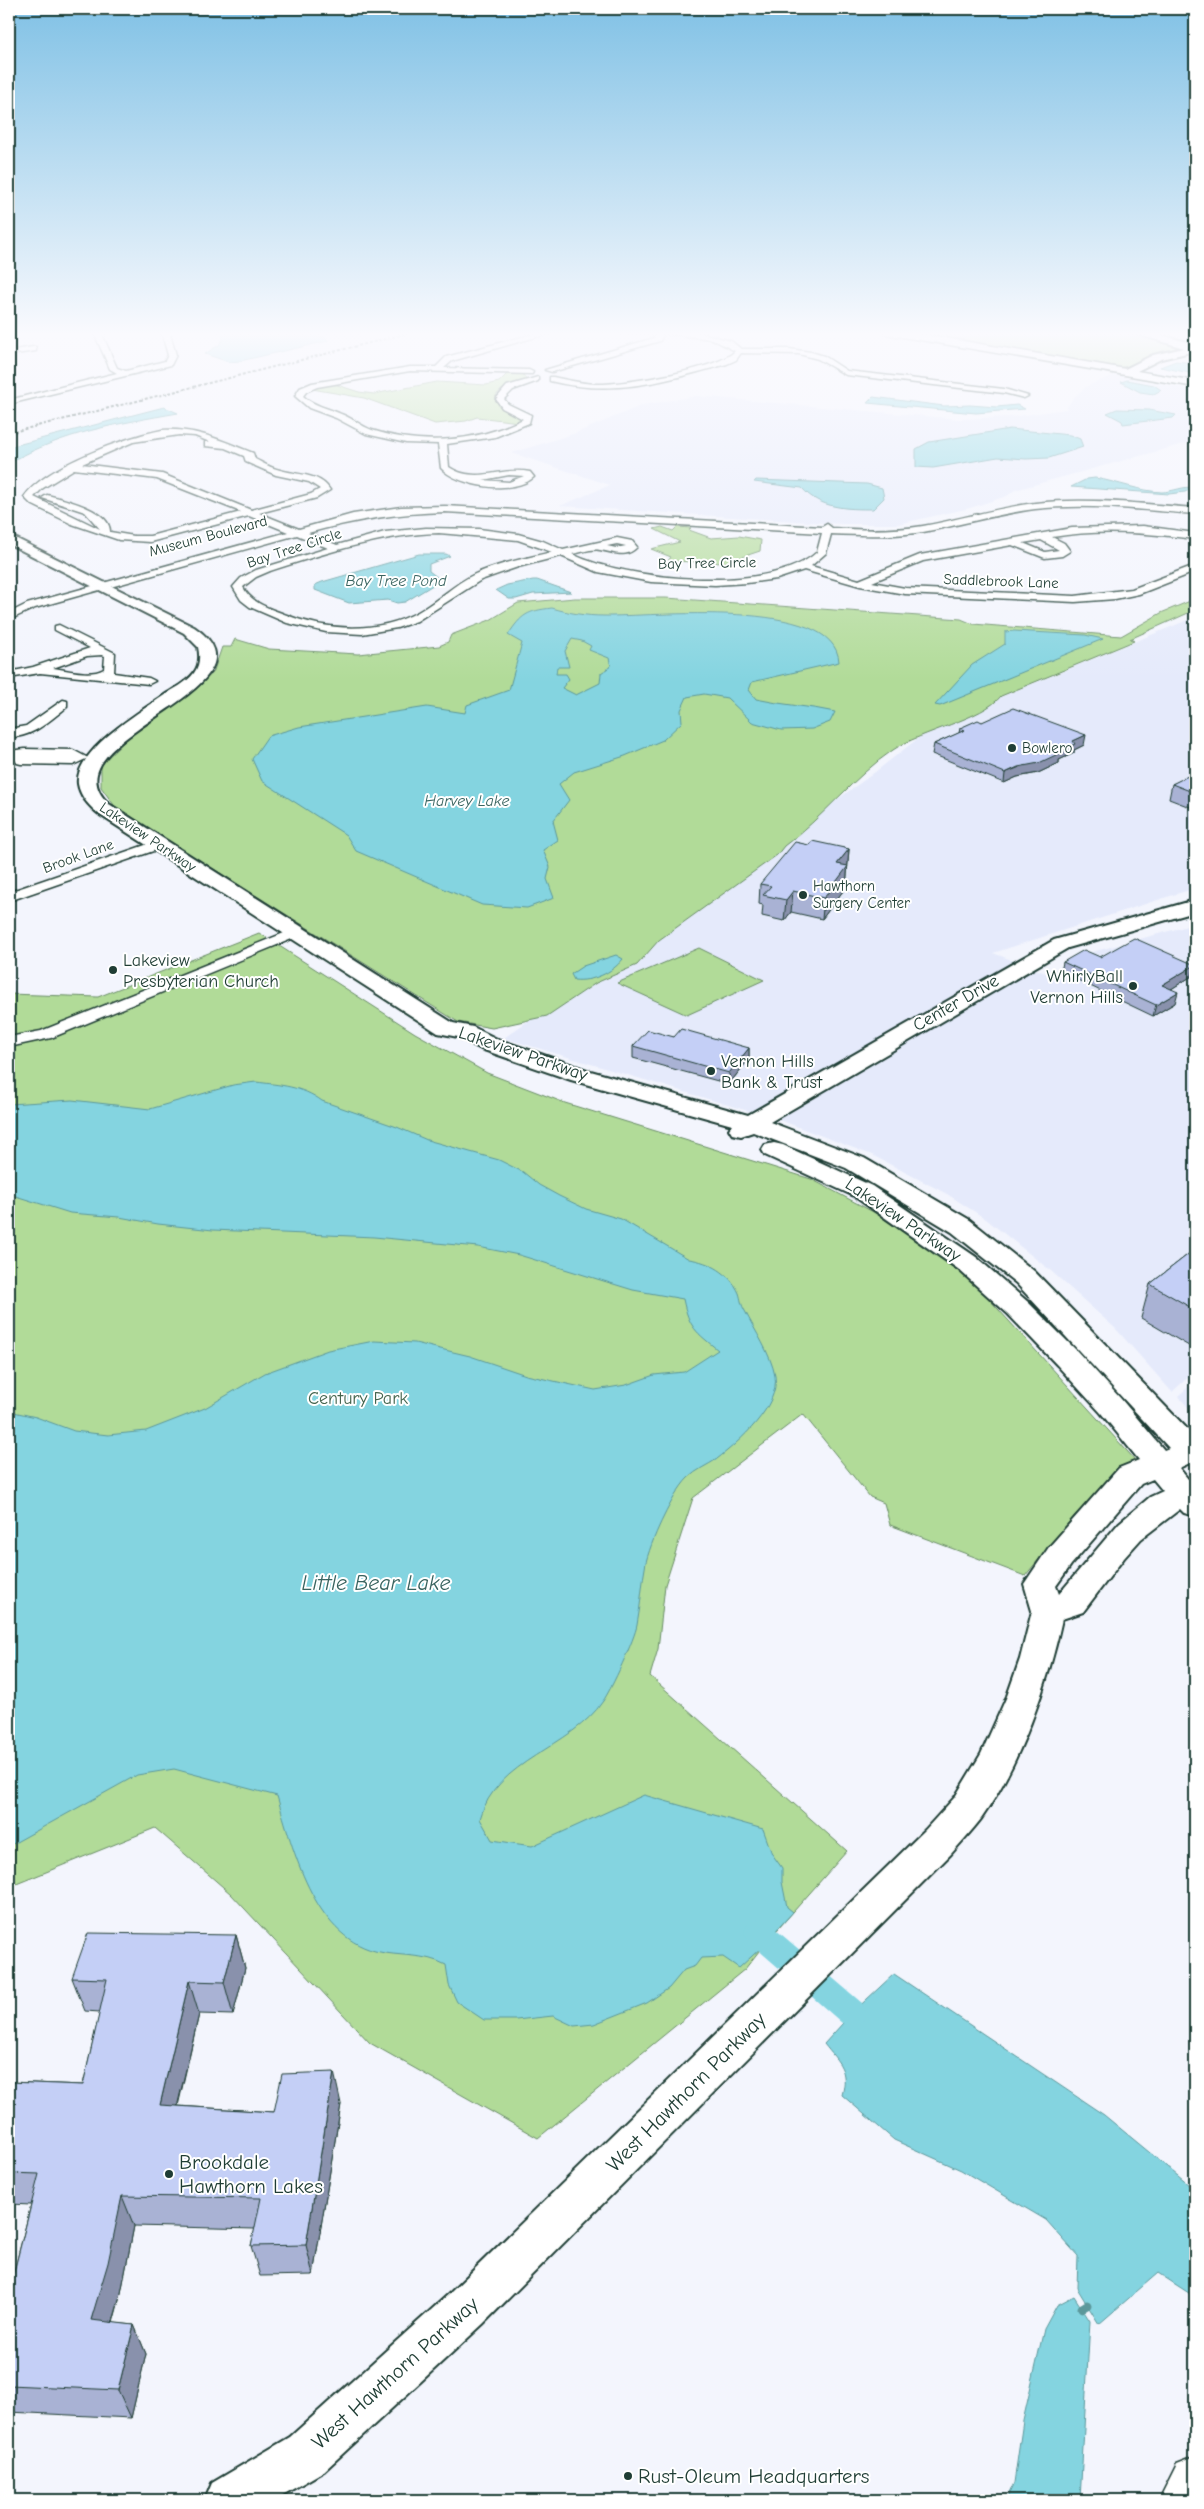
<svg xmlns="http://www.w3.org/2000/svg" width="1204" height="2509" font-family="'Comic Neue',sans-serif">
<rect width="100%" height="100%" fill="#f3f5fd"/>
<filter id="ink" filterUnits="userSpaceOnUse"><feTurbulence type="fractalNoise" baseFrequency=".02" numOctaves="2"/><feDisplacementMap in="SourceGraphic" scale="10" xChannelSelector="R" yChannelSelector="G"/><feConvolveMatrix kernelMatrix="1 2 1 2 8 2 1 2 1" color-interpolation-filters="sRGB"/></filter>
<g filter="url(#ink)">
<g fill="#e5eafb">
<path d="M313 331H381L350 339Z"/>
<path d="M1114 375 1195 390V441L1015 490 1007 496 970 508 898 524H842L560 506 610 485 512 453 576 433 643 405 696 396 958 419 1011 417 1066 409 1073 398 1087 386Z"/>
<path d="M1195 617V888L993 953 1048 974 1081 955 1195 924V1371L1172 1392 1116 1329 1051 1271 986 1219 947 1194 872 1155 785 1122 504 1038 870 776 930 729 1005 695Z"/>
<path d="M1195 1381V1415L1178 1396Z"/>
</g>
<g fill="#b1db98" stroke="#688c66">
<path d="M910 331H1122L1185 347 1154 354 1129 366 1121 367Z"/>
<path d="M509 372 523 374 526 380C513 384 501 386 494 399L503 409 521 418 519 422 477 417 466 421 435 424 364 398 312 389 334 384 359 392 374 394 437 382 486 385 499 382Z"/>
<path d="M662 527 673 531 677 527 691 528 689 530 711 538 739 536 761 540 760 551 724 563 668 561 671 557 651 549 680 542 654 529Z"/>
<path d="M575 598H666L961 619 973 624 1121 636 1161 613 1195 599V610L1130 639 1134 641 1001 696C983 719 921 731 893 750 853 777 823 818 784 846L777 855 659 940 637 965 596 983 547 1016 492 1028 458 1022 116 808 101 787V764L128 738 178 702 213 673 222 647H231L235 639 269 649 358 654 439 646 448 642 451 635 490 620 518 603Z"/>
<path d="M259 933 415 1033 487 1073 565 1103 811 1179 877 1214 969 1277 1137 1462 1076 1514 1025 1576 890 1525 884 1503 870 1497 803 1414 693 1498 665 1585 658 1649 650 1676 847 1851 763 1946 745 1969 538 2138 370 2043 231 1894 155 1828 9 1887V994L98 997Z"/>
<path d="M699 948 764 980 687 1015 617 983Z"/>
</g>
<g fill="#84d4e0" stroke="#5c989b" fill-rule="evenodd">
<path d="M219 331H300L326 338 328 341 240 361 229 362 205 354 219 345 223 339 222 333Z"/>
<path d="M1176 361 1194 363 1188 367 1195 370V374L1160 367Z"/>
<path d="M1127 380 1154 385 1161 390 1154 394 1140 392 1121 382Z"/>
<path d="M873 397 944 406 970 405 997 407 1017 405 1025 409 976 413 867 403Z"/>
<path d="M164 407 178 413C116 424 64 432 9 463V447Z"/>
<path d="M1117 409 1149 410 1176 415 1173 418 1123 424 1122 421 1107 413Z"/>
<path d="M1010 429 1070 435 1080 439 1083 447 1049 458 1026 459 998 457 933 468 916 467V449L929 442Z"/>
<path d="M1095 478C1118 482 1139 491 1162 492 1171 492 1187 485 1193 488L1185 492 1169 494 1071 487 1087 479Z"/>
<path d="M756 480 867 484 882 488 884 498 873 509C848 509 820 509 802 488L754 482Z"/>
<path d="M419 554H446L450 556 429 564V571L441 580 405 602 397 603 388 600 349 603 315 590V585L322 582Z"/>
<path d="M533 580H537L571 592 533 594 516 599H509L496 590 507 585Z"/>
<path d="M552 608C569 613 586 616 604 616 649 617 836 596 839 662L752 682 749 690 756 699C782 705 809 706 835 712L830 722 812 729 781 730 752 722 727 698 704 694 687 697 681 710 682 722 663 740 625 756 574 772 559 784 569 800 553 821 558 840 543 850 550 867 547 879 554 898 527 908 482 905 356 851 346 835 262 781 252 759 268 736 299 727 427 707 465 713 467 705 509 690 522 643 508 635C522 614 527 611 552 608ZM572 639 582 641 591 646 589 650 609 658 611 666 601 673 600 683 576 695 562 688 569 679 566 674H556L557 667H569L565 651Z"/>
<path d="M1014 631 1085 635 1103 639 940 706 935 705 972 665 1005 644V632Z"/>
<path d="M616 955 623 959C612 973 592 982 574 980L571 974 583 966Z"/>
<path d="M256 1082C280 1085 302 1086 322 1101L397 1127 427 1140 499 1160 523 1172 539 1185 559 1196 586 1209 621 1219 689 1259C710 1262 730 1273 739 1293 741 1299 741 1305 745 1311 755 1331 771 1354 775 1376 780 1406 739 1442 717 1459 708 1465 696 1470 688 1478 679 1487 670 1504 664 1516 657 1530 650 1547 646 1562 642 1582 641 1604 637 1625 635 1638 611 1690 603 1701 572 1748 495 1760 480 1819L492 1840 532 1846 644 1795 763 1829 772 1854 782 1868V1882L787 1907 793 1912 770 1937 761 1929 754 1936 763 1946 739 1968 723 1957 701 1958 695 1966 684 1970 669 1988 647 2003 594 2024 574 2026 553 2016 516 2020H484L457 2002 449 1985 446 1965C424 1953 399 1957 375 1951 313 1935 293 1849 277 1796L174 1769 137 1775 9 1846V1411L36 1417 74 1431 108 1435 146 1431 205 1408 265 1373 328 1350 374 1341 415 1343 470 1356 526 1375 595 1390 626 1385 654 1375 684 1372 718 1350C696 1332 689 1328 683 1299L633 1290 519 1255 478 1247 374 1237 213 1230 158 1224 119 1217 70 1213 9 1194V1104L72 1100 150 1109 233 1085Z"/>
<path d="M894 1974 1104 2115 1195 2190V2297L1158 2273 1099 2324 1077 2288 1078 2256 1046 2220 961 2170 894 2140 842 2095C849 2070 839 2063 824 2044L852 2013Z"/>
<path d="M1074 2296 1090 2321 1080 2500H1006L1014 2483 1023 2421 1044 2329 1057 2305Z"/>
</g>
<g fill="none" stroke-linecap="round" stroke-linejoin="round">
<path stroke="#5c989b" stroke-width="9" d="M1082 2308 1087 2305"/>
<path fill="#84d4e0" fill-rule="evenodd" d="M758 1919 768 1923 862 2003 866 2013 862 2023 852 2027 842 2023 748 1941 744 1932 748 1923Z"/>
<g stroke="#1f3d34" stroke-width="3">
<g id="street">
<path d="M96 331H105L102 334 117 368 126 371 165 361 168 355 161 331H169L176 355 171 365 9 404V400L117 373 110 369 94 333Z"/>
<path d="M545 331H557L452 361 444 368 529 370 533 372 532 374 410 371 317 387 306 392 303 396C314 406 328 408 341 414 352 418 361 426 372 430 420 446 478 442 523 419L502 408 496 399 507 386 538 377V381L513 390 504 399 508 404 531 415 529 423 495 437 447 444 449 467C476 485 501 466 530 472L534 477C514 496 457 486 441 468L438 444 406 443 366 434 336 418 309 408 295 396 300 388 312 383 410 367H436L446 357ZM509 475 524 476 509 482 483 480Z"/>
<path d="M613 331 698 332 731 341 741 349H789L811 352 824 356 847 371 1004 389 1028 396 1024 398 1004 393 846 375 818 359 799 354 741 353 736 360 727 364C665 381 614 397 550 381V377H553C567 380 580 383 595 384 621 385 718 370 735 351L712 339 661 333 663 335 660 341 552 372 545 370 654 338 657 333H616Z"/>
<path d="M33 347H36V351L9 355V351Z"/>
<path d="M162 430C197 428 222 441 253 453L255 459C263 463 271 468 280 470 296 475 320 473 330 490L317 498 259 513 299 529 353 514 401 507 445 506 822 527 827 524 832 528C862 530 893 531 923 526 961 519 997 508 1035 503 1088 497 1142 504 1195 508V514C1142 510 1088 503 1035 509 997 514 961 525 923 532 893 537 862 535 831 534L826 553 811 566 859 580 920 555 1072 528 1143 526 1195 533V539C1146 533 1102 529 1052 537L1064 543 1070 551 1062 556 1045 558 1012 545 923 561 872 582 905 588 1075 596 1132 589 1195 565V572L1139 594 1115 599 1075 602 905 594 860 586 804 570 777 579 747 583 715 585 651 582 598 572 561 556 518 567 481 580 417 621 397 628 362 634 326 632 287 623 250 607 241 600 233 587 241 578 256 570 328 548 297 535 35 608 9 620V613L27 604 288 532 249 516 150 542 119 540 72 524 31 504 24 497C45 466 126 437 162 430ZM179 435 195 436 210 442H205V446L225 448 244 456 246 462 276 475 309 482 320 489 311 494 251 510 162 474 82 464 133 442ZM74 469 157 479 241 512 150 536H134L110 532C111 510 63 499 47 495L42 498 85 512 100 529 34 497 43 488ZM445 512 822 533 817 552C771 595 625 580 572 554 580 553 592 548 600 550 613 552 626 559 637 547L632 541 617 538 563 550 543 541 518 534 479 529 426 528 385 532 337 545 308 533C354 520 397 513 445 512ZM439 533 518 540 552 552C527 558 499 563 475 574 454 584 438 601 418 612 378 634 325 631 284 614 269 608 251 603 243 587L256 577 270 571C323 554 383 534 439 533ZM1041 540 1059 550 1045 552 1023 543ZM617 544 626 546 616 548 607 546Z"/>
<path d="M59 625 115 653 114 673 149 678 155 681 149 684 40 673 9 678V672L33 667 90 648 55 630V626ZM102 655 105 656 104 669C90 677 68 670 53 668L87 656Z"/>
<path d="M63 700 67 701V707C50 720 33 738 9 737V729L26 726Z"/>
<path d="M25 749 73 750 88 758 73 765 21 764 17 763 14 758 9 759V751Z"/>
<path d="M157 841 162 842 164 845 162 848 9 901V892Z"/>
<path d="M294 929 301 933 299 936 51 1038 9 1047V1037L41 1031Z"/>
</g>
</g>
<g stroke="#1f3d34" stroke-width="4">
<g id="secondary">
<path d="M1127 331H1145L1195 344V351L1161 359 1131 374H1123V370L1153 355 1184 348Z"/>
<path d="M9 535 194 627C287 689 39 738 109 804L453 1023 473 1027 497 1039 587 1070 748 1115 1054 940 1195 900V912L1068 948 770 1122 864 1158 970 1220 1034 1271 1195 1437V1465L1190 1463 1179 1468 1188 1479 1195 1477V1516L1184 1513 1180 1509 1141 1539 1124 1558 1083 1612 1062 1619C1048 1685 1020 1764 981 1819 972 1831 961 1842 951 1854L483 2324 324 2471 274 2500H205L212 2483 290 2437 451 2292 925 1830 955 1797 981 1754 1007 1696 1020 1659 1032 1611 1024 1584 1049 1547 1119 1468 1139 1460 1101 1413 1057 1365 1008 1314 958 1269 854 1196 765 1155 762 1150 765 1145 774 1143 783 1145 872 1186 976 1257 1028 1302 1077 1351 1121 1399 1164 1450 1169 1448 1016 1283 952 1232 846 1168 753 1132 741 1136 732 1134 729 1129 732 1125 571 1080 481 1049 458 1037 438 1033 100 815C91 808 80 797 78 784 74 751 140 712 163 696 173 689 187 683 194 673 200 665 200 656 198 647L184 633 9 544ZM1153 1479 1163 1491 1150 1497 1119 1523 1059 1594 1056 1586 1071 1565 1141 1484Z"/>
</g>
</g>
<g stroke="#1f3d34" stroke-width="3">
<g id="primary">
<path d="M880 331H905L1195 381V387L885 334Z"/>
<path d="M1195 2457V2500H1159L1177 2464Z"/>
</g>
</g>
<use href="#street" fill="#fff" fill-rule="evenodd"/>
<use href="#secondary" fill="#fff" fill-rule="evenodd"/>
<use href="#primary" fill="#fff" fill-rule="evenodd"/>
<path stroke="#1f3d34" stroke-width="2" stroke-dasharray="3 2" stroke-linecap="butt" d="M9 433 417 331"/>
</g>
<g fill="#a9b2d4" stroke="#1f3d34">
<path d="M982 722 1084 745 1074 750V753L1059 760V763L1038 773 1017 777 1004 783 932 754 934 744 959 733 960 728Z"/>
<path d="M1195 774V809L1169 799 1172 784Z"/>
<path d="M809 845 849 849 846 887 822 919 791 912 784 921 762 916 763 905 759 904 760 884Z"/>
<path d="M1100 957 1195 965 1192 976 1171 989 1175 1003 1153 1016 1061 972 1063 962Z"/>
<path d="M674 1037 749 1048V1059L729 1084 633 1058V1046Z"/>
<path d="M1195 1249V1348L1194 1349 1141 1318 1150 1284Z"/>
<path d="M236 1935 245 1968 233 2015 199 2014 178 2106 274 2112 341 2104 313 2275 260 2276 251 2246 255 2229 134 2226 121 2293 113 2323 134 2325 146 2354 131 2418 9 2412V2291L31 2205 9 2204V2082L83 2085 100 2012 85 2011 72 1978Z"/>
</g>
<g fill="#8991ac" stroke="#1f3d34">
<path d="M1086 735 1084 745 1074 750V753L1059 760V763L1038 773 1017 777 1004 783 1005 773 1057 752 1073 741Z"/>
<path d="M849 849 846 887 822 919 824 898 837 864Z"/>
<path d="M793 891 791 912 784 921 786 900Z"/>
<path d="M1195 965 1192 976 1160 996 1162 985Z"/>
<path d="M1178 992 1175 1003 1153 1016 1156 1005Z"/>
<path d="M749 1048V1059L729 1084V1073Z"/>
<path d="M236 1935 245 1968 233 2015 224 1982Z"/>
<path d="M189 1981 199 2014 170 2137 160 2105Z"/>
<path d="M334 2072 341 2104 313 2275 306 2245Z"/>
<path d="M122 2196 134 2226 121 2293 105 2349 91 2320Z"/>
<path d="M134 2325 146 2354 131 2418 118 2390Z"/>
</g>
<g fill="#c4cff6" stroke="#1f3d34">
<path d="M1013 708 1086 735 1073 741 1075 744 1057 752 1060 753 1039 763 1018 767 1005 773 934 744 965 730 960 728 978 720 982 722Z"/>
<path d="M1194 773 1195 774V793L1172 784Z"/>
<path d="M812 841 849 849 837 864 848 866 824 898 793 891 786 900 763 895 771 886 760 884 795 842 809 845Z"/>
<path d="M1134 938 1195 965 1162 985 1178 992 1156 1005 1063 962 1084 950 1100 957Z"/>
<path d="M681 1029 749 1048 729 1073 633 1046 648 1030 674 1037Z"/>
<path d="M1195 1249V1310L1150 1284Z"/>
<path d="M88 1933 236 1935 224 1982 189 1981 160 2105 274 2112 282 2074 334 2072 306 2245 251 2246 261 2198 122 2196 108 2263 91 2320 134 2325 118 2390 9 2385V2291L39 2174 9 2173V2082L83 2085 107 1979 72 1978Z"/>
</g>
</g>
<linearGradient id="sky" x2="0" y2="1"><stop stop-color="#80c1e5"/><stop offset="0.49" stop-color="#fafafe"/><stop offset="1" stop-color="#fafafe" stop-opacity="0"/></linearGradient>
<rect width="1204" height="682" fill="url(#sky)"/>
<g fill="#1f3d34" stroke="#fff" stroke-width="2">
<circle cx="1012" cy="748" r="5"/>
<circle cx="803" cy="895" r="5"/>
<circle cx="113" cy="970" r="5"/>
<circle cx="1133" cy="986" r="5"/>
<circle cx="711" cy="1071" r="5"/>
<circle cx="169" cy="2174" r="5"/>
<circle cx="628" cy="2476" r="5"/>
</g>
<g text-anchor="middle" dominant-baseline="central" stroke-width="4" stroke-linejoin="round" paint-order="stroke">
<g font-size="15" fill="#1f3d34" stroke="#fff">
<text transform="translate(208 536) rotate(-15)">Museum Boulevard</text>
<text transform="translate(294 548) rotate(-18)">Bay Tree Circle</text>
<text transform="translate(707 563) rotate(-1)">Bay Tree Circle</text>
<text transform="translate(1001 581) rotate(2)">Saddlebrook Lane</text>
<text transform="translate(148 837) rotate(34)">Lakeview Parkway</text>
<text transform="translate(78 856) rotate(-20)">Brook Lane</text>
</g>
<g font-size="15" fill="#1f3d34" stroke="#fff" text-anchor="start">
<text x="1022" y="748">Bowlero</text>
<text x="813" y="886">Hawthorn<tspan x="813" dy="17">Surgery Center</tspan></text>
</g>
<g font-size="16" font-style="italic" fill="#38635f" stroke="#fff">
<text x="396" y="581">Bay Tree Pond</text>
<text x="467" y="801">Harvey Lake</text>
</g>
<g font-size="18" fill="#1f3d34" stroke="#fff" text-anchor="start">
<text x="123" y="960">Lakeview<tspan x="123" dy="21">Presbyterian Church</tspan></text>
<text x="1123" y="976" text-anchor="end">WhirlyBall<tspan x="1123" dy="21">Vernon Hills</tspan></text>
<text x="721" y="1061">Vernon Hills<tspan x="721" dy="21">Bank &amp; Trust</tspan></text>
</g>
<g font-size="18" fill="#1f3d34" stroke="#fff">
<text transform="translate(956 1003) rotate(-30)">Center Drive</text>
<text transform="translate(523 1054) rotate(19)">Lakeview Parkway</text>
<text transform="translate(903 1220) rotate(34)">Lakeview Parkway</text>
</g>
<g font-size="18" fill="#44644d" stroke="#fff">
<text x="358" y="1398">Century Park</text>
</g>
<g font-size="21" fill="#1f3d34" stroke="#fff">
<text transform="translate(686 2092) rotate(-45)">West Hawthorn Parkway</text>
<text transform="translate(395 2373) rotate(-42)">West Hawthorn Parkway</text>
</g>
<g font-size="21" fill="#1f3d34" stroke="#fff" text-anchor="start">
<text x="179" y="2162">Brookdale<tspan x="179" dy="24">Hawthorn Lakes</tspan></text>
<text x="638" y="2476">Rust-Oleum Headquarters</text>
</g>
<g font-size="22" font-style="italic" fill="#38635f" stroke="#fff">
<text x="376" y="1583">Little Bear Lake</text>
</g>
</g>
<rect width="1204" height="2509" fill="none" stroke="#fff" stroke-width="30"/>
<rect x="15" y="15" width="1174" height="2479" fill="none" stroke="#1f3d34" stroke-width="2" filter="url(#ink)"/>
</svg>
